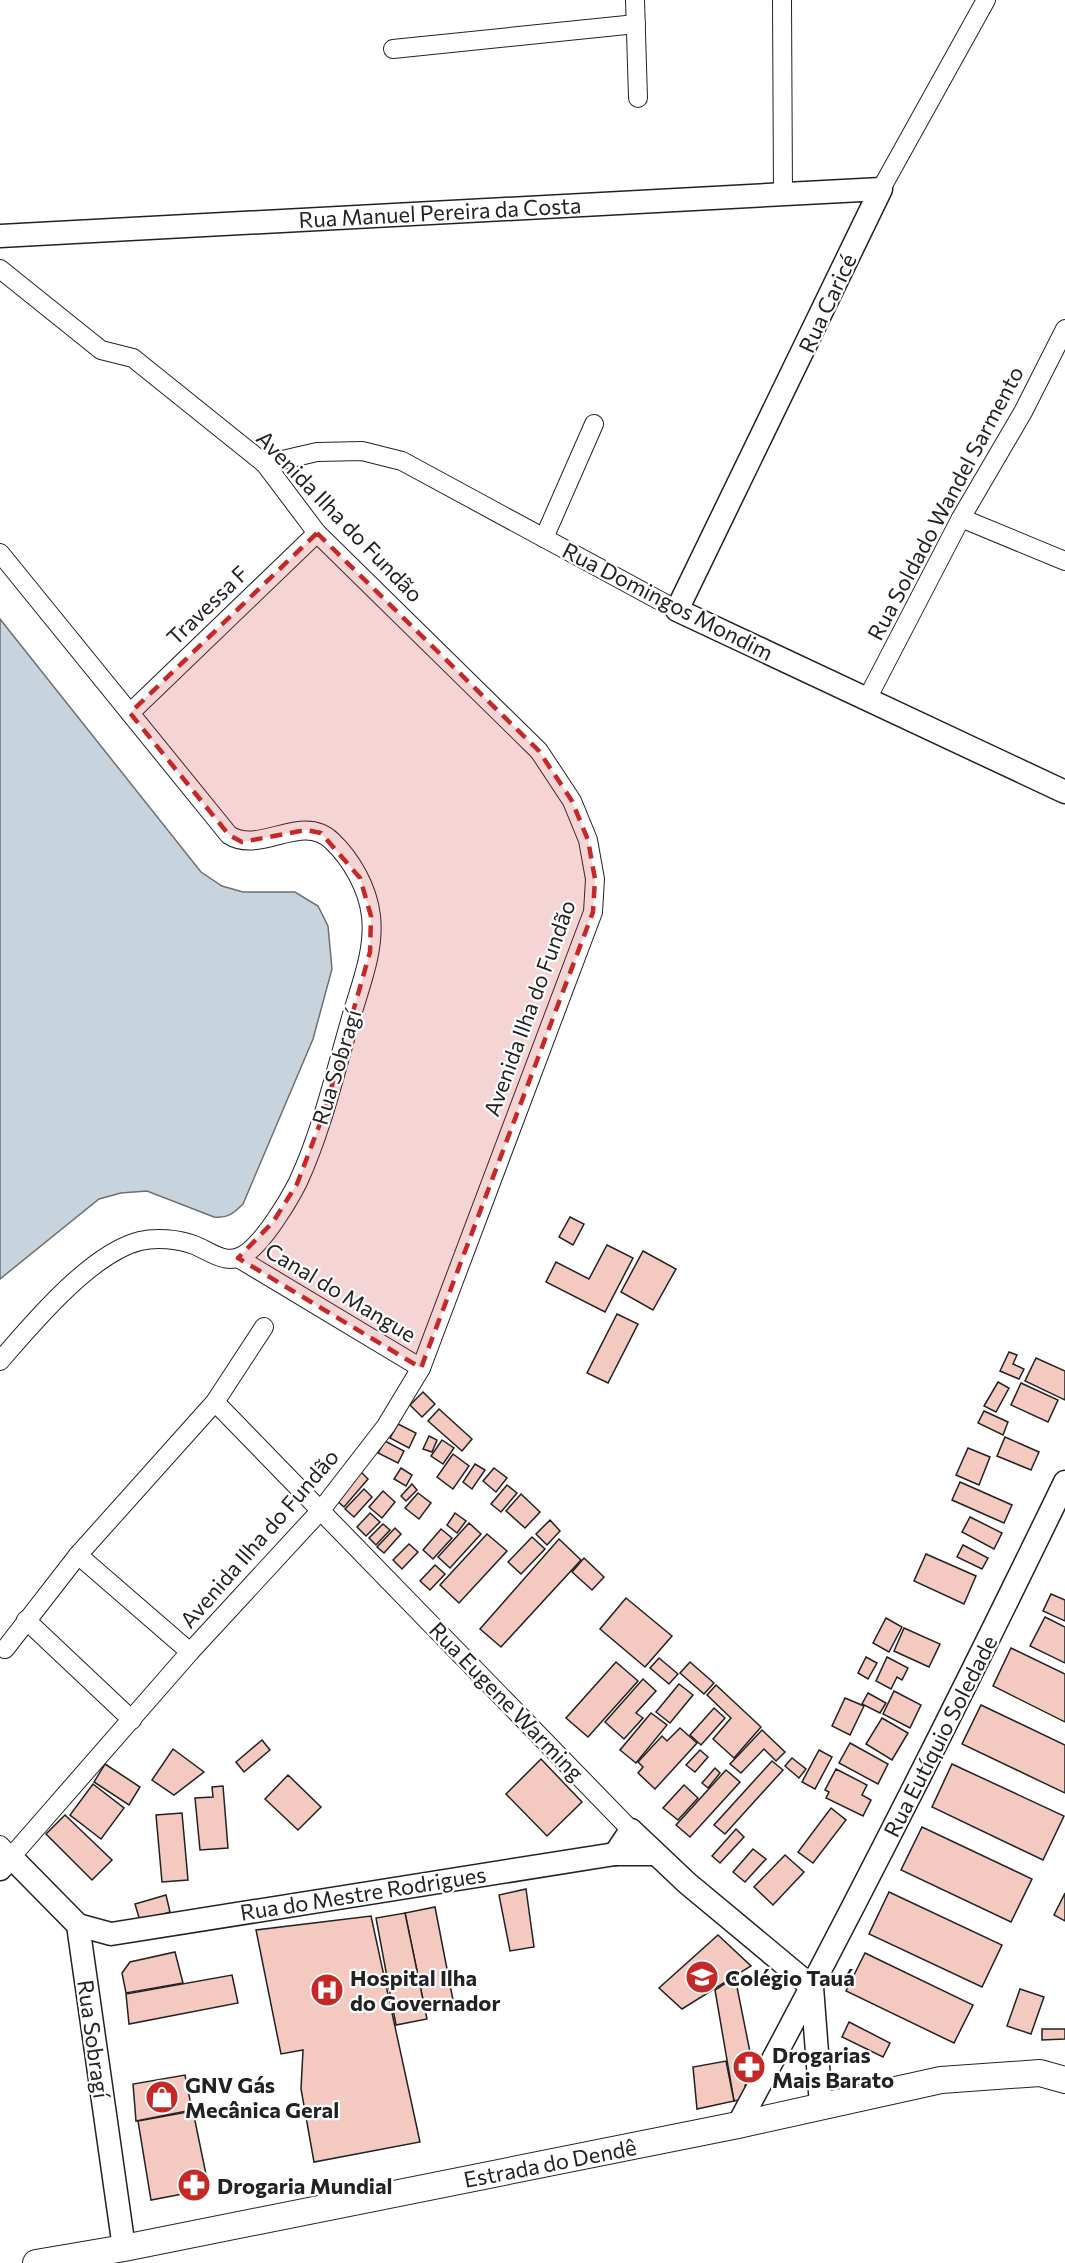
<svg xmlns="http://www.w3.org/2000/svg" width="1065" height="2263" font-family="Commissioner,sans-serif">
<rect width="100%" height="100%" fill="#fff"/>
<path fill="#c7d3dd" stroke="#6f6f6f" stroke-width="1.5" d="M0 619 201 872 222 886 243 892H295L318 906 328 926 332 969 313 1039 243 1204C234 1213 227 1219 214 1217L147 1191 121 1193 99 1199 0 1279Z"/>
<g fill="#f3c9c0" stroke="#222" stroke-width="1.5">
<path d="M570 1217 584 1224 573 1245 559 1237Z"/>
<path d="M607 1245 633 1258 605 1312 546 1282 556 1262 589 1279Z"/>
<path d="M643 1251 676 1269 653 1310 621 1292Z"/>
<path d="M617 1314 638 1324 608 1383 587 1373Z"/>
<path d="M1009 1352 1017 1355 1013 1364 1024 1369 1019 1379 1000 1371Z"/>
<path d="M1036 1358 1065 1371V1400L1025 1381Z"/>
<path d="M998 1382 1009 1388 996 1412 984 1406Z"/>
<path d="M1021 1383 1058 1400 1048 1422 1011 1405Z"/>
<path d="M423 1392 435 1404 422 1417 410 1405Z"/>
<path d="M439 1409 472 1439 462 1451 428 1421Z"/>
<path d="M984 1411 1008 1422 1003 1435 978 1423Z"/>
<path d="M398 1424 416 1433 409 1448 390 1438Z"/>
<path d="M429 1436 437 1440 432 1452 423 1449Z"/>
<path d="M1005 1437 1039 1452 1031 1470 997 1456Z"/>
<path d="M442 1440 454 1448 443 1464 431 1456Z"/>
<path d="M385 1441 404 1451 398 1463 378 1453Z"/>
<path d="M968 1448 990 1457 979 1485 956 1475Z"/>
<path d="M453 1454 469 1466 453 1489 437 1477Z"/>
<path d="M475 1464 485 1470 472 1489 463 1482Z"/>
<path d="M401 1468 412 1475 406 1486 394 1479Z"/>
<path d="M494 1468 507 1478 496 1492 483 1481Z"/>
<path d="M360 1471 368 1479 344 1507 335 1499Z"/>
<path d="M960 1482 1012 1505 1004 1523 952 1500Z"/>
<path d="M412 1484 417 1490 406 1501 401 1496Z"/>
<path d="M507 1485 517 1493 501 1512 491 1504Z"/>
<path d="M364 1489 372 1497 354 1517 345 1509Z"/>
<path d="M383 1491 395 1502 382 1518 369 1507Z"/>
<path d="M418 1493 431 1503 419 1519 405 1508Z"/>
<path d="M521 1494 540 1512 525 1528 506 1511Z"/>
<path d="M370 1513 380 1522 366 1536 357 1527Z"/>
<path d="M455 1513 466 1521 457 1533 447 1525Z"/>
<path d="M970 1517 1002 1533 994 1549 962 1532Z"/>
<path d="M550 1520 560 1531 547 1545 536 1534Z"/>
<path d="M469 1523 481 1534 450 1568 438 1557Z"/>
<path d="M383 1524 390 1530 376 1545 369 1538Z"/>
<path d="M395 1528 401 1534 384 1553 377 1547Z"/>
<path d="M441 1529 452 1538 433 1559 423 1550Z"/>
<path d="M487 1534 507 1551 459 1603 440 1585Z"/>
<path d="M532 1537 545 1549 521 1574 508 1562Z"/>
<path d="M559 1539 581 1560 501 1647 480 1629Z"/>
<path d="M409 1544 418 1552 402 1569 393 1560Z"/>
<path d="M963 1545 988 1558 982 1569 957 1557Z"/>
<path d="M926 1554 976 1576 964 1604 914 1581Z"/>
<path d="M584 1558 604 1577 592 1590 572 1572Z"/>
<path d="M435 1565 445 1574 430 1590 420 1581Z"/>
<path d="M1051 1594 1065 1600V1621L1043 1611Z"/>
<path d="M626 1598 672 1636 645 1667 600 1629Z"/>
<path d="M1045 1617 1065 1627V1663L1030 1646Z"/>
<path d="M886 1618 902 1627 889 1652 873 1643Z"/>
<path d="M904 1628 940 1644 929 1667 894 1651Z"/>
<path d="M1011 1648 1065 1674V1722L993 1686Z"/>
<path d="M866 1657 877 1663 868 1679 858 1673Z"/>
<path d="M887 1657 908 1668 902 1680 897 1677 891 1689 876 1681Z"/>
<path d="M659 1658 678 1674 669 1684 650 1668Z"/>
<path d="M616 1662 638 1681 588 1737 566 1718Z"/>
<path d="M690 1662 714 1683 704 1694 680 1673Z"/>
<path d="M643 1679 656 1691 636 1713 643 1718 624 1739 605 1722Z"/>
<path d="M679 1684 693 1695 670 1723 656 1712Z"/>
<path d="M716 1685 761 1727 734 1758 713 1739 731 1718 707 1695Z"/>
<path d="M894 1691 921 1705 910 1728 883 1714Z"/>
<path d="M868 1693 886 1703 880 1713 862 1704Z"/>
<path d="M845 1698 864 1706 850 1735 832 1726Z"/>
<path d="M981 1705 1065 1745V1793L962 1744Z"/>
<path d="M714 1708 725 1718 701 1745 690 1735Z"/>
<path d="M651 1713 667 1725 636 1763 620 1750Z"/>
<path d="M882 1718 908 1733 892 1760 866 1744Z"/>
<path d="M680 1728 697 1743 655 1789 638 1773 643 1767 638 1762 662 1736 667 1741Z"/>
<path d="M762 1730 785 1752 776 1761 764 1749 741 1773 730 1764Z"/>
<path d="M262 1740 270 1750 244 1772 236 1762Z"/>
<path d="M850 1743 888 1764 878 1784 839 1763Z"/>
<path d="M173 1749 204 1772 174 1795 152 1780Z"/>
<path d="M700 1750 708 1757 695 1772 686 1765Z"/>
<path d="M819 1750 832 1757 815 1789 802 1782Z"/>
<path d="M792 1758 806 1769 799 1778 785 1766Z"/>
<path d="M541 1759 582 1802 547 1836 506 1794Z"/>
<path d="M772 1761 783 1770 725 1834 714 1825Z"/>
<path d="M105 1764 140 1787 129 1805 94 1782Z"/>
<path d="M952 1764 1064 1816 1043 1860 932 1807Z"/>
<path d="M715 1768 720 1773 708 1788 702 1783Z"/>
<path d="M836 1769 867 1785 862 1795 871 1800 863 1816 826 1798 829 1792 825 1790Z"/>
<path d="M726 1770 740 1782 690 1837 676 1825Z"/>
<path d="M288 1775 321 1807 298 1830 265 1799Z"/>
<path d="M93 1784 124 1808 101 1839 70 1815Z"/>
<path d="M684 1785 698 1798 678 1820 663 1808Z"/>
<path d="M223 1786 228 1848 200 1850 195 1798 213 1797 212 1787Z"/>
<path d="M831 1808 846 1820 813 1863 798 1852Z"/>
<path d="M182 1813 188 1880 162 1882 156 1815Z"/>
<path d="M65 1815 112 1860 92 1880 46 1834Z"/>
<path d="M922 1827 1032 1879 1011 1922 901 1870Z"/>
<path d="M736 1829 744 1837 720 1863 712 1856Z"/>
<path d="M753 1849 766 1859 745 1882 733 1872Z"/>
<path d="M785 1855 804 1872 773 1905 754 1887Z"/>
<path d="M526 1889 534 1947 510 1951 499 1895Z"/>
<path d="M889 1892 1002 1945 982 1987 869 1934Z"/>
<path d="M1065 1893V1921L1054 1915Z"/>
<path d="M166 1895 170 1912 140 1921 135 1904Z"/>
<path d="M435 1907 453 2000 424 2005 405 1913Z"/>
<path d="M405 1913 427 2019 396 2025 376 1918Z"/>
<path d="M371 1916 420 2142 314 2162 301 2089 303 2050 281 2054 256 1930Z"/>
<path d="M718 1935 751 1966 682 2009 659 1988Z"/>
<path d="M175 1952 183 1983 126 1993 122 1973 130 1962Z"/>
<path d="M865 1953 973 2005 954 2043 846 1991Z"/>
<path d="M232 1975 238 2003 129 2024 126 1994Z"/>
<path d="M735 1977 753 2067 745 2086V2099L734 2101 715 1990Z"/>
<path d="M1020 1989 1044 1997 1031 2034 1007 2026Z"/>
<path d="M849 2022 890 2043 883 2057 842 2037Z"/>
<path d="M1042 2029H1065V2039L1042 2040Z"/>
<path d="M726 2061 734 2101 697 2109 693 2067Z"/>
<path d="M185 2075 192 2110 136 2121 133 2084Z"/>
<path d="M193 2111 209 2189 151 2200 138 2121Z"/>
</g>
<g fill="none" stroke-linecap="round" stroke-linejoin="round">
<g stroke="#222" stroke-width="20">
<g id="minor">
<path d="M635 0 638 98"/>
<path d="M782 0 783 194"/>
<path d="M393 49 636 24"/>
<path d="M881 189 986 0"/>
<path d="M0 269 101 350 133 358 265 464 317 533 539 751 572 801 588 840 595 879 593 912 421 1368 386 1426 321 1510 190 1652 11 1857 0 1845"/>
<path d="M265 464 317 452 362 451 402 461 677 610"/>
<path d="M961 518 1065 561"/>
<path d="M544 538 594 424"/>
<path d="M0 553 229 835C260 855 302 812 332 841 352 860 368 889 371 916 375 951 360 986 351 1018 335 1073 322 1130 298 1182 288 1202 265 1239 248 1252 228 1268 212 1252 194 1245 178 1239 156 1237 140 1241 91 1253 32 1324 0 1361"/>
<path d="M867 699 961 518 1023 412 1065 329"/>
<path d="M130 713 317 533"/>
<path d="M238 1258 421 1368"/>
<path d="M215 1402 631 1830"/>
<path d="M78 1555 190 1652"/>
<path d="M26 1620 132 1720"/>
<path d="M5 1649 78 1555 215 1402 264 1327"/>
</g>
</g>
<g stroke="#222" stroke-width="25">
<g id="tertiary">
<path d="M0 236 881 189 677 610 1065 792"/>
<path d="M615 1854 631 1830 687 1883 812 1987"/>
<path d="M0 1869 11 1857 78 1925 124 2248"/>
<path d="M78 1925 111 1934 615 1854H655"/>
<path d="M812 1987 821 2105"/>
<path d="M738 2125C852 1913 960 1699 1065 1482"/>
</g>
</g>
<g stroke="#222" stroke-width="28">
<path id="secondary" d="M36 2263 124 2248 738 2125 941 2080 1040 2073 1065 2080"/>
</g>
<use href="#minor" stroke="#fff" stroke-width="18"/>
<use href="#tertiary" stroke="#fff" stroke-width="22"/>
<use href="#secondary" stroke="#fff" stroke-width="26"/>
</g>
<path fill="#c62828" fill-opacity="0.2" stroke="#c62828" stroke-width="4.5" stroke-dasharray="12 8" stroke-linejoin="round" d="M317 533 539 751 572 801 588 840 595 879 593 912 421 1368 238 1258 273 1222 297 1184 324 1113 370 952 371 916 360 878 321 833 306 830 242 842 229 835 130 713Z"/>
<defs>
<g id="school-disc" transform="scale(1.725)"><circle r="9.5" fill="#c62828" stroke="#fff"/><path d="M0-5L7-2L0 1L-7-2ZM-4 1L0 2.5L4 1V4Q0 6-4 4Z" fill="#fff"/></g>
<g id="hospital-disc" transform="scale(1.725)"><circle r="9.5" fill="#c62828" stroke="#fff"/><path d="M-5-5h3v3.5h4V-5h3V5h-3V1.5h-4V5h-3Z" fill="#fff"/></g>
<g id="pharmacy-disc" transform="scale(1.725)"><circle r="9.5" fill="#c62828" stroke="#fff"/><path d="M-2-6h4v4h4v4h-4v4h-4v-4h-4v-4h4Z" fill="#fff"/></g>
<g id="shop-disc" transform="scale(1.725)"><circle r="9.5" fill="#c62828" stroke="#fff"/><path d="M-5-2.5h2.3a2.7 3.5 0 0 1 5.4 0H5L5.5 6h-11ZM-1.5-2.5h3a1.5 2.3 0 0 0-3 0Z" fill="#fff"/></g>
</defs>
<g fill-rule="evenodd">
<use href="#school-disc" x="702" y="1977"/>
<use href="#hospital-disc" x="327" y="1990"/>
<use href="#pharmacy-disc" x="749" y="2067"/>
<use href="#shop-disc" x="162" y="2097"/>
<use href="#pharmacy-disc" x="194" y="2185"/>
</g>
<g text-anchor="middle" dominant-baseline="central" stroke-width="4.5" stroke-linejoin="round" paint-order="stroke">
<g font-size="22" fill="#222" stroke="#fff">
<text transform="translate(440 212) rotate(-3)">Rua Manuel Pereira da Costa</text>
<text transform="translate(827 303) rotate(-65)">Rua Caricé</text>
<text transform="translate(945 503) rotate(-62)">Rua Soldado Wandel Sarmento</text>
<text transform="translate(340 516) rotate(46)">Avenida Ilha do Fundão</text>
<text transform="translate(668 601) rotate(27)">Rua Domingos Mondim</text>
<text transform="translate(207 605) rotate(-44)">Travessa F</text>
<text transform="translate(529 1008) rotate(-70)">Avenida Ilha do Fundão</text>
<text transform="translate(336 1067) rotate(-73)">Rua Sobragí</text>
<text transform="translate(341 1292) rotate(31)">Canal do Mangue</text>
<text transform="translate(259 1538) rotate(-49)">Avenida Ilha do Fundão</text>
<text transform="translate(507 1701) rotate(46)">Rua Eugene Warming</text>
<text transform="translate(940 1736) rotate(-63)">Rua Eutíquio Soledade</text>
<text transform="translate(363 1893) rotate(-9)">Rua do Mestre Rodrigues</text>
<text transform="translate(94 2039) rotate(82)">Rua Sobragí</text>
<text transform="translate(550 2163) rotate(-11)">Estrada do Dendê</text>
</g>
<g font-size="22" font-weight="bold" fill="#222" stroke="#fff" text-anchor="start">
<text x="350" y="1977">Hospital Ilha<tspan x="350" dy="25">do Governador</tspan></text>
<text x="725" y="1977">Colégio Tauá</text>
<text x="772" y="2054">Drogarias<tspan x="772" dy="25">Mais Barato</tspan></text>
<text x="185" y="2084">GNV Gás<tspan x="185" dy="25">Mecânica Geral</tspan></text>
<text x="217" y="2185">Drogaria Mundial</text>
</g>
</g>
</svg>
